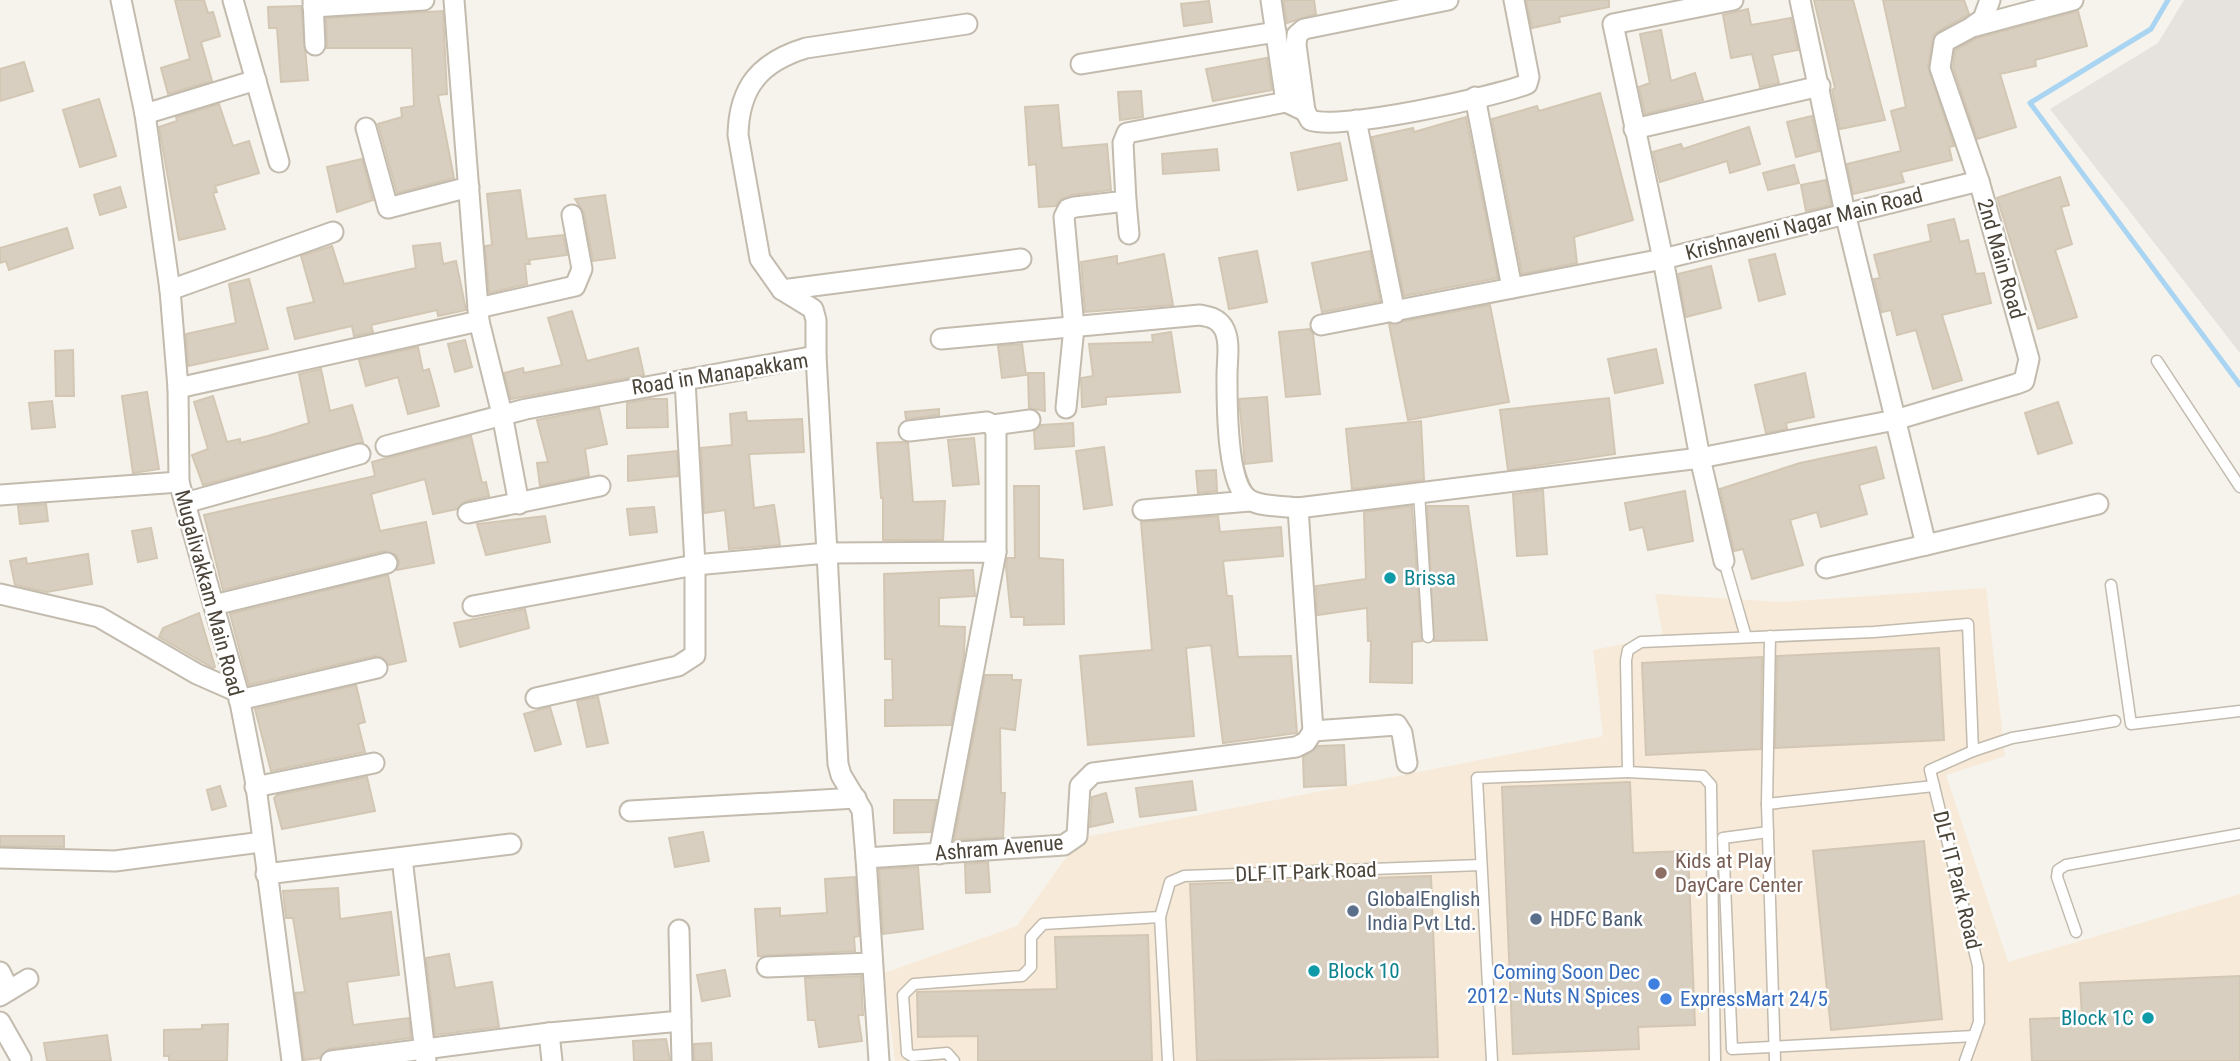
<svg xmlns="http://www.w3.org/2000/svg" width="2240" height="1061" font-family="'Roboto Condensed',sans-serif">
<rect width="100%" height="100%" fill="#f6f3ec"/>
<path fill="#f7ead8" d="M1986 588 2005 756 1946 775 2008 962 2240 894V1061H895L884 973 1017 926 1080 838 1603 736 1593 650 1663 636 1655 594 1780 602Z"/>
<path fill="#e6e2dd" d="M2184 0H2240V353L2050 109 2158 43Z"/>
<g fill="none" stroke-linecap="round" stroke-linejoin="round">
<path stroke="#a9d4f2" stroke-width="5" d="M2168 0 2151 29 2030 103 2240 385"/>
</g>
<g fill="#d8cfc1" stroke="#d3c7b4" stroke-width="2">
<path d="M175 0H204L208 13 213 12 220 36 201 42 212 81 168 94 161 68 190 59Z"/>
<path d="M1283 0H1314L1316 14 1287 23Z"/>
<path d="M1526 0H1609V7L1559 17 1560 22 1532 28Z"/>
<path d="M1814 0H1853L1885 120 1840 129 1832 90 1835 88Z"/>
<path d="M1883 0H1964L1969 14 1934 34 1928 66 1954 146 1949 147 1952 160 1901 172 1904 182 1853 194 1847 164 1901 151 1891 111 1906 107Z"/>
<path d="M1209 1 1212 22 1184 26 1181 4Z"/>
<path d="M301 6 308 80 281 82 277 28H269L268 7Z"/>
<path d="M1748 9 1751 25 1791 18 1798 50 1772 55 1779 83 1760 87 1752 54 1731 58 1723 15Z"/>
<path d="M443 11 447 94 438 95 454 178 397 193 378 124 402 117 401 108 414 106 412 48H327L326 18Z"/>
<path d="M2078 11 2087 46 2035 60 2036 66 2000 74 2016 127 1977 139 1953 67 1955 50 1977 38Z"/>
<path d="M1661 30 1671 81 1695 73 1703 100 1645 114 1639 87 1650 83 1640 34Z"/>
<path d="M1267 58 1272 90 1213 101 1206 69Z"/>
<path d="M24 62 33 91 0 101V69Z"/>
<path d="M1141 91 1143 117 1120 120 1118 92Z"/>
<path d="M1600 93 1633 220 1574 237 1577 263 1522 274 1492 119 1537 106 1539 111Z"/>
<path d="M99 99 116 156 80 167 63 110Z"/>
<path d="M219 104 233 146 249 141 259 173 215 186 217 192 213 193 225 229 179 240 159 127 177 121 176 117Z"/>
<path d="M1058 105 1062 148 1107 144 1111 190 1072 195 1061 199 1056 206 1039 207 1036 164 1029 165 1025 107Z"/>
<path d="M1812 116 1819 151 1796 157 1787 122Z"/>
<path d="M1466 117 1498 278 1404 296 1372 137 1413 128 1414 132Z"/>
<path d="M1749 127 1760 164 1730 173 1727 161 1660 182 1653 152 1681 144 1683 149Z"/>
<path d="M1340 143 1347 180 1298 190 1291 153Z"/>
<path d="M1217 149 1219 170 1163 174 1162 154Z"/>
<path d="M362 159 373 200 337 212 327 167Z"/>
<path d="M1794 165 1799 183 1768 190 1763 173Z"/>
<path d="M2060 177 2069 205 2061 207 2072 244 2055 250 2077 317 2038 329 1997 198Z"/>
<path d="M1826 180 1831 205 1806 211 1801 185Z"/>
<path d="M120 187 126 207 100 215 94 195Z"/>
<path d="M520 190 527 239 563 235 567 255 529 260 530 264H525L527 284 489 293 485 246 492 245 487 194Z"/>
<path d="M605 195 615 258 593 261 584 213 575 199Z"/>
<path d="M1954 219 1960 242 1968 240 1976 274 1984 273 1991 303 1942 315 1962 380 1933 389 1916 330 1897 335 1891 310 1882 312 1874 279 1880 278 1874 255 1931 241 1928 225Z"/>
<path d="M67 228 73 248 9 270 6 261 0 263V248Z"/>
<path d="M440 243 443 264 456 261 466 310 438 316 437 310 371 325 373 332 354 336 352 326 295 339 287 308 314 302 301 256 332 246 344 284 416 268 413 246Z"/>
<path d="M1257 251 1267 302 1229 309 1219 258Z"/>
<path d="M1370 251 1380 301 1322 312 1312 263Z"/>
<path d="M1164 254 1173 305 1085 312 1081 262 1117 256V264Z"/>
<path d="M1775 254 1785 294 1759 301 1749 260Z"/>
<path d="M1711 266 1721 308 1686 317 1678 274Z"/>
<path d="M249 279 268 349 188 366 186 334 236 323 229 284Z"/>
<path d="M1490 305 1509 402 1408 420 1389 324Z"/>
<path d="M572 311 587 361 638 348 644 375 511 399 504 373 523 368 524 373 562 365 548 318Z"/>
<path d="M1310 329 1313 334 1320 394 1286 397 1279 332Z"/>
<path d="M1171 332 1180 392 1106 397V404L1082 407 1081 378 1093 376 1089 344 1153 342 1152 335Z"/>
<path d="M465 340 472 367 455 372 448 344Z"/>
<path d="M1022 344 1026 375 1002 378 998 346Z"/>
<path d="M418 347 423 371 429 369 439 406 408 414 398 377 366 386 359 360Z"/>
<path d="M1656 349 1663 383 1615 393 1608 359Z"/>
<path d="M73 350 74 396H56L55 351Z"/>
<path d="M321 369 330 411 352 405 363 442 203 485 192 455 208 449 194 402 213 396 227 442 240 439V443L268 436 309 423 299 374Z"/>
<path d="M1028 373H1044L1045 411 1029 408Z"/>
<path d="M1805 373 1814 417 1786 423 1787 429 1766 433 1755 385Z"/>
<path d="M147 392 159 469 133 473 122 396Z"/>
<path d="M1267 397 1272 461 1245 464 1239 399Z"/>
<path d="M1609 398 1615 454 1508 470 1500 410Z"/>
<path d="M649 399H667L668 427 627 428V403Z"/>
<path d="M52 401 55 427 32 429 29 403Z"/>
<path d="M2058 402 2072 443 2038 454 2025 413Z"/>
<path d="M599 408 607 444 585 449 589 476 540 486 537 463 548 462 537 420Z"/>
<path d="M939 409V415L906 419 905 412Z"/>
<path d="M746 412 747 421 802 419 804 452 749 454 754 508 774 505 780 545 729 549 725 510 704 513 701 448 732 445 730 414Z"/>
<path d="M1421 421 1424 480 1352 489 1346 429Z"/>
<path d="M1073 423 1074 446 1035 449 1034 431 1041 425Z"/>
<path d="M471 436 482 483 486 482 489 496 466 501 457 509 433 514 425 479 371 494 380 531 426 522 434 563 397 570 399 561 396 555 384 551 223 590 204 515 375 476 372 462Z"/>
<path d="M974 438 979 484 953 486 948 440Z"/>
<path d="M903 442 908 443 913 502 945 501 943 540H883V498H881L877 443Z"/>
<path d="M1104 447 1112 505 1084 509 1076 451Z"/>
<path d="M1876 447 1884 478 1859 485 1867 514 1821 527 1817 512 1790 520 1803 565 1752 579 1743 549 1734 551 1720 489 1800 463Z"/>
<path d="M677 451 678 476 628 481V456Z"/>
<path d="M1216 470 1217 491 1198 493 1196 471Z"/>
<path d="M1014 486H1039V558L1063 560 1064 624 1024 625V617H1011L1006 567 1007 558H1015Z"/>
<path d="M1543 490 1547 554 1517 556 1513 494Z"/>
<path d="M1685 491 1693 541 1648 550 1643 527 1630 530 1625 503Z"/>
<path d="M46 504 48 521 20 524 18 506Z"/>
<path d="M1412 506 1422 641 1412 642V683L1370 682 1371 641H1368L1367 608 1317 615 1316 586 1366 579 1364 512Z"/>
<path d="M1427 506H1468L1487 640 1434 641Z"/>
<path d="M654 507 657 532 630 535 627 509Z"/>
<path d="M545 516 550 542 486 555 477 524Z"/>
<path d="M1218 516 1220 532 1281 527 1283 556 1223 561 1227 596H1232L1238 657 1291 656 1297 733 1223 743 1211 645 1186 648 1194 736 1088 745 1080 656 1152 650 1141 522Z"/>
<path d="M151 528 157 558 138 562 132 531Z"/>
<path d="M88 554 92 584 47 592 15 585 10 561 26 558 27 564Z"/>
<path d="M973 570 975 596 939 598V626L965 627 964 656 951 725 885 726V700H893L892 659H885L884 574Z"/>
<path d="M388 575 406 661 389 665 381 657 374 656 249 685 230 614Z"/>
<path d="M525 609 529 628 460 647 454 623Z"/>
<path d="M199 613 215 667 213 668 159 637 163 628Z"/>
<path d="M1939 648 1944 740 1775 748 1777 656Z"/>
<path d="M1762 657 1761 749 1646 755 1642 663Z"/>
<path d="M985 675H1012V680H1021L1015 730 1000 728 1001 793H1005L1003 837 954 840Z"/>
<path d="M356 685 365 722 358 724 365 752 271 771 255 709Z"/>
<path d="M598 697 608 743 587 747 577 701Z"/>
<path d="M550 707 561 744 535 751 524 714Z"/>
<path d="M1344 745 1346 785 1304 787 1303 757 1318 746Z"/>
<path d="M367 777 375 811 282 829 274 798 277 795Z"/>
<path d="M1192 781 1196 810 1140 817 1136 788Z"/>
<path d="M1630 782 1633 853 1688 851 1695 1025 1638 1027 1639 1049 1513 1054 1502 787Z"/>
<path d="M220 786 226 806 212 810 207 790Z"/>
<path d="M1106 793 1113 822 1090 827 1092 797Z"/>
<path d="M894 800H937L931 832 894 833Z"/>
<path d="M703 832 709 861 675 867 669 838Z"/>
<path d="M0 836H64V847L0 846Z"/>
<path d="M1924 841 1942 1019 1831 1030 1813 851Z"/>
<path d="M988 862 990 892 966 893 965 864Z"/>
<path d="M918 867 923 929 883 934 879 869Z"/>
<path d="M1431 876 1438 1057 1197 1061 1190 884Z"/>
<path d="M855 877 859 936 854 937 855 951 758 956 755 909 780 908V916L827 913 825 879Z"/>
<path d="M338 888 340 919 391 912 399 975 347 982 353 1025 409 1018 411 1038 329 1049 319 1058 304 1060 295 993 305 992 293 918H286L283 891Z"/>
<path d="M1148 935 1152 1061H978V1036L918 1037 917 992 1057 989 1055 937Z"/>
<path d="M449 954 455 988 492 982 499 1027 435 1035 426 958Z"/>
<path d="M725 970 730 996 702 1001 697 975Z"/>
<path d="M861 976 863 1015H858L862 1041 819 1047 815 1020H808L805 978Z"/>
<path d="M2240 976V1061H2032L2030 1019 2082 1017 2080 983Z"/>
<path d="M228 1024 227 1061H169V1056H164V1030L202 1029V1025Z"/>
<path d="M107 1035 111 1061H47L44 1043Z"/>
<path d="M666 1039 670 1061H634L633 1041Z"/>
<path d="M711 1043 712 1061H694V1044Z"/>
</g>
<g fill="none" stroke-linecap="round" stroke-linejoin="round">
<g stroke="#c2bbae" stroke-width="13">
<g id="lane">
<path d="M2157 361 2240 487"/>
<path d="M1419 492 1428 637"/>
<path d="M1724 561 1746 637"/>
<path d="M2111 585 2131 724 2240 711"/>
<path d="M1770 636 1767 804 1775 1061"/>
<path d="M1973 751 2012 738 2115 721"/>
<path d="M1628 772 1703 776 1711 785 1715 1061"/>
<path d="M1767 804 1934 786"/>
<path d="M1768 832 1723 838 1732 1049 1974 1036"/>
<path d="M2076 932 2057 877 2058 870 2066 865 2240 834"/>
<path d="M954 1061 947 1053 912 1056 907 1053 903 995 914 984 1022 976 1031 967V937L1043 924 1160 917"/>
<path d="M1168 1061 1160 917 1170 882 1184 876 1481 865"/>
<path d="M1492 1061 1477 778 1628 772 1626 660 1628 650 1641 642 1874 632 1968 624 1973 751 1930 770 1978 966 1979 1022 1965 1061"/>
</g>
</g>
<g stroke="#c2bbae" stroke-width="23">
<g id="street">
<path d="M121 0 145 114 170 290 178 388 179 482 238 692 255 779 292 1061"/>
<path d="M233 0 279 162"/>
<path d="M313 0 315 45"/>
<path d="M1271 0 1286 102"/>
<path d="M1800 0 1845 213 1926 545 2098 504"/>
<path d="M313 7 424 0"/>
<path d="M1973 26 1983 19 1990 0"/>
<path d="M1081 64 1276 32"/>
<path d="M1475 97 1512 288"/>
<path d="M1305 111 1310 120C1339 131 1494 97 1527 84L1529 77 1514 0"/>
<path d="M145 114 256 80"/>
<path d="M1356 120 1395 313"/>
<path d="M366 128 388 208 469 187"/>
<path d="M1634 129 1820 86"/>
<path d="M1126 201 1129 234"/>
<path d="M170 290 333 232"/>
<path d="M782 290 1021 259"/>
<path d="M478 308 575 286 582 269 572 215"/>
<path d="M479 321 502 414 519 504"/>
<path d="M1321 325 1663 259 1613 24 1733 0"/>
<path d="M941 339 1200 315C1210 317 1217 318 1223 327 1231 340 1227 360 1227 375 1227 401 1226 487 1250 500 1261 507 1284 506 1298 508L1700 458 1895 420 2016 384 2024 381 2029 359 1979 181 1940 68 1944 42 1972 27 2073 0"/>
<path d="M816 356V320L813 309 782 290 760 259 738 135C739 87 760 62 806 48L967 24"/>
<path d="M178 388 479 321 454 0"/>
<path d="M1066 408 1074 327 1064 217 1068 209 1075 207 1126 201 1123 143 1127 133 1286 102 1305 111 1296 45 1297 35 1304 29 1448 0"/>
<path d="M993 425 1030 420"/>
<path d="M909 431 987 422 993 425 996 433V552"/>
<path d="M386 446 526 409 816 356 827 553 996 552 939 854"/>
<path d="M0 495 179 482"/>
<path d="M185 503 360 454"/>
<path d="M1143 510 1250 501"/>
<path d="M468 513 600 486"/>
<path d="M1724 561 1700 458 1663 259 1979 181"/>
<path d="M1826 568 1926 545"/>
<path d="M0 594 99 617 197 674 238 692"/>
<path d="M214 605 387 563"/>
<path d="M473 606 695 565 827 553 838 764 841 775 862 810 866 858"/>
<path d="M536 698 678 666 695 655V565L685 380"/>
<path d="M239 700 377 668"/>
<path d="M1313 731 1397 725 1402 733 1407 763"/>
<path d="M255 787 374 763"/>
<path d="M630 811 856 798"/>
<path d="M0 858 115 861 262 842"/>
<path d="M402 858 426 1061"/>
<path d="M266 874 511 844"/>
<path d="M767 967 871 963"/>
<path d="M0 972 9 990"/>
<path d="M0 996 28 979"/>
<path d="M681 1021 682 1061"/>
<path d="M0 1022 21 1059"/>
<path d="M549 1033 552 1061"/>
<path d="M331 1061 549 1033 681 1021 679 930"/>
<path d="M879 1061 866 858 1064 845 1077 836 1080 786 1093 773 1296 747 1306 742 1313 731 1298 508"/>
</g>
</g>
<use href="#lane" stroke="#fff" stroke-width="10"/>
<use href="#street" stroke="#fff" stroke-width="19"/>
</g>
<g fill="#0f9aa8" stroke="#fff" stroke-width="2.5">
<circle cx="1390" cy="578" r="7"/>
<circle cx="1314" cy="971" r="7"/>
<circle cx="2148" cy="1018" r="7"/>
</g>
<circle fill="#8d6e63" stroke="#fff" stroke-width="2.5" cx="1661" cy="873" r="7"/>
<g fill="#5c6f8a" stroke="#fff" stroke-width="2.5">
<circle cx="1353" cy="911" r="7"/>
<circle cx="1536" cy="919" r="7"/>
</g>
<g fill="#3f7fe0" stroke="#fff" stroke-width="2.5">
<circle cx="1654" cy="984" r="7"/>
<circle cx="1666" cy="999" r="7"/>
</g>
<g text-anchor="middle" dominant-baseline="central" stroke-width="5" stroke-linejoin="round" paint-order="stroke">
<g font-size="21" fill="#4b4439" stroke="#fff">
<text transform="translate(1804 224) rotate(-14)">Krishnaveni Nagar Main Road</text>
<text transform="translate(2001 259) rotate(74)">2nd Main Road</text>
<text transform="translate(720 374) rotate(-9)">Road in Manapakkam</text>
<text transform="translate(209 593) rotate(75)">Mugalivakkam Main Road</text>
<text transform="translate(999 848) rotate(-5)">Ashram Avenue</text>
<text transform="translate(1306 872) rotate(-2)">DLF IT Park Road</text>
<text transform="translate(1957 880) rotate(76)">DLF IT Park Road</text>
</g>
<g font-size="21" fill="#0d838f" stroke="#fff" text-anchor="start">
<text x="1404" y="578">Brissa</text>
<text x="1328" y="971">Block 10</text>
<text x="2134" y="1018" text-anchor="end">Block 1C</text>
</g>
<g font-size="21" fill="#785e54" stroke="#fff" text-anchor="start">
<text x="1675" y="861">Kids at Play<tspan x="1675" dy="24">DayCare Center</tspan></text>
</g>
<g font-size="21" fill="#4e5e75" stroke="#fff" text-anchor="start">
<text x="1367" y="899">GlobalEnglish<tspan x="1367" dy="24">India Pvt Ltd.</tspan></text>
<text x="1550" y="919">HDFC Bank</text>
</g>
<g font-size="21" fill="#366cbe" stroke="#fff" text-anchor="end">
<text x="1640" y="972">Coming Soon Dec<tspan x="1640" dy="24">2012 - Nuts N Spices</tspan></text>
<text x="1680" y="999" text-anchor="start">ExpressMart 24/5</text>
</g>
</g>
</svg>
